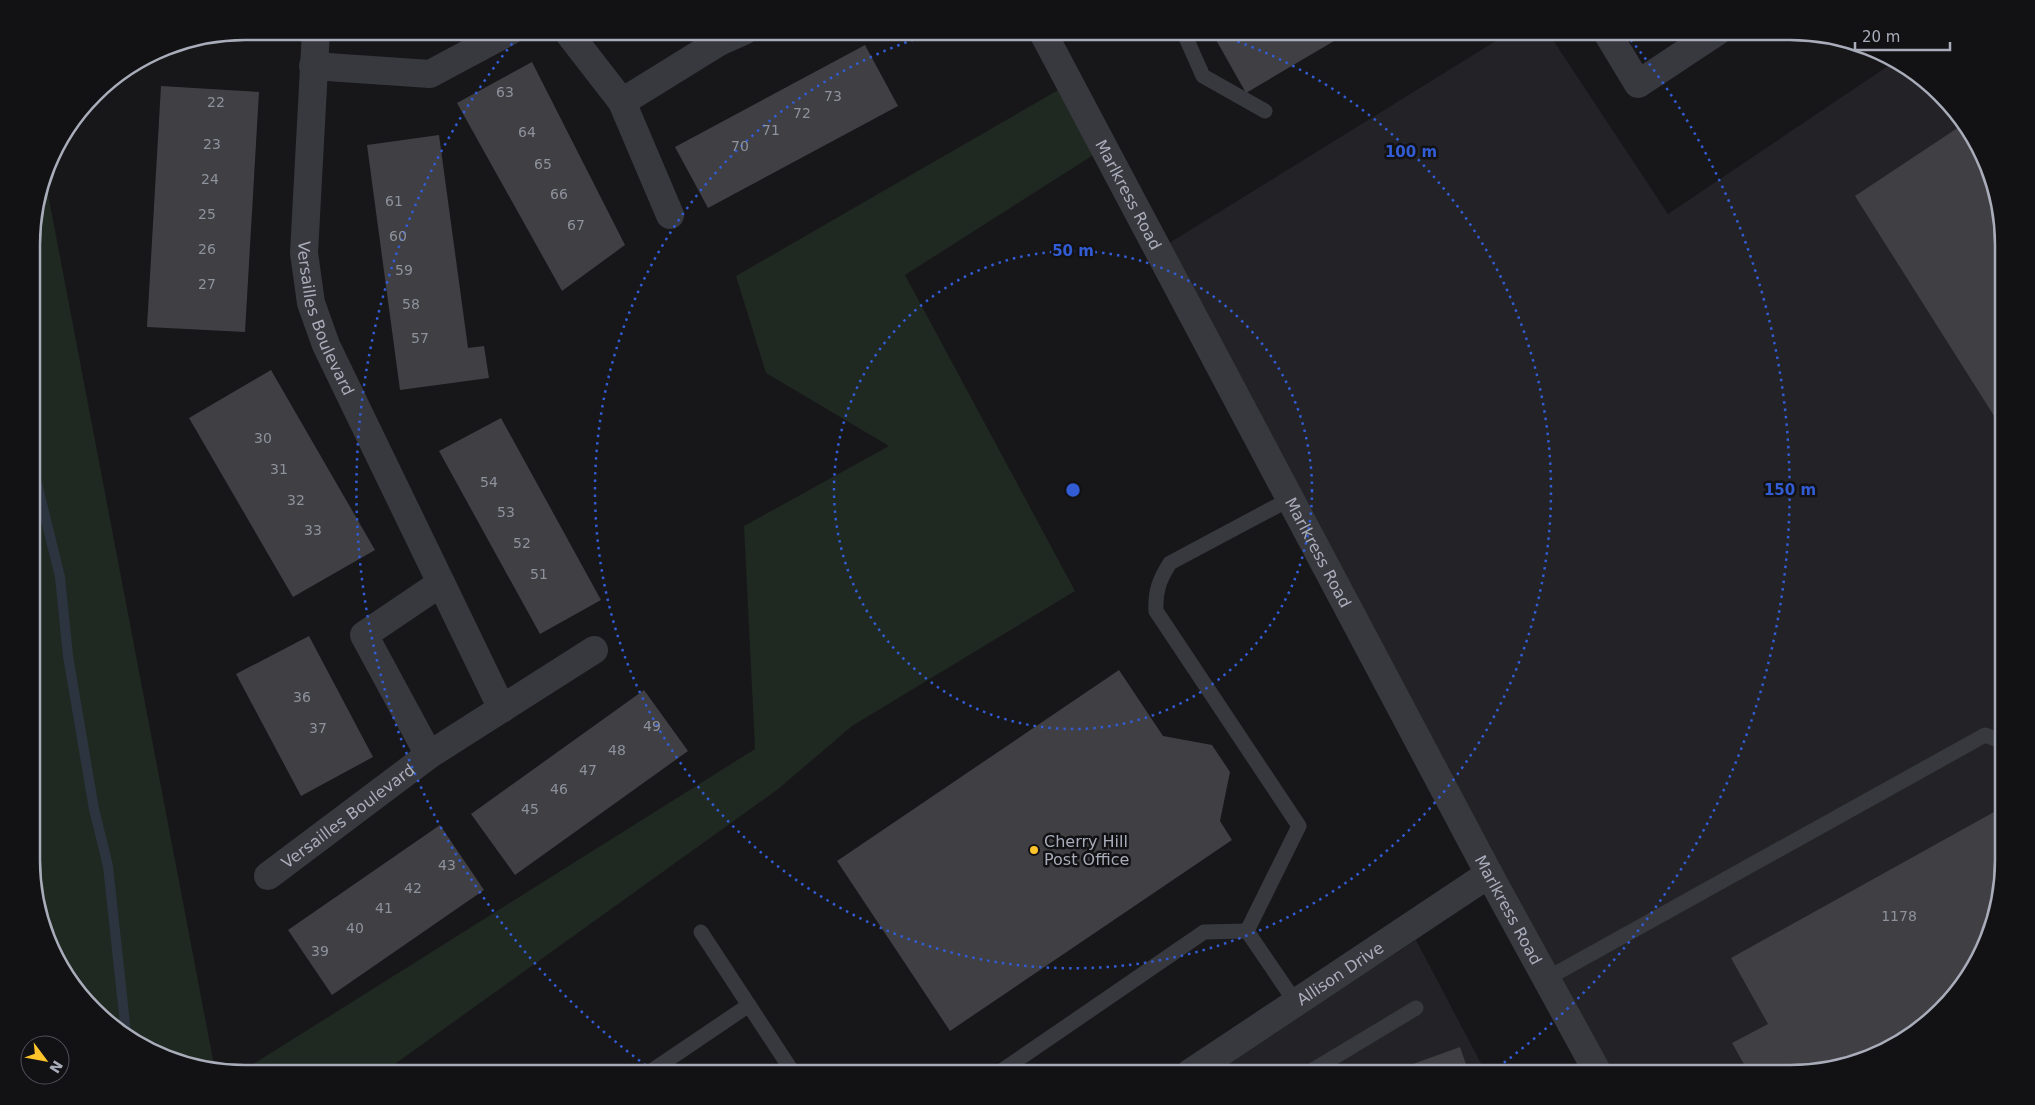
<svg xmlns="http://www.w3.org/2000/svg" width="2035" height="1105" font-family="'DejaVu Sans',sans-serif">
<rect width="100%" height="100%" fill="#17171a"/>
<g fill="#232327">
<path d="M1512 31H1547L1668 214 1897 60 1968 126 1992 177 2003 231V874L1975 967 1941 1011 1897 1045 1804 1073H1599L1166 245Z"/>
<path d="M1416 940 1486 1073H1212Z"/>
</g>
<g fill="#1f2821">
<path d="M1072 82 1109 145 905 275 1075 591 852 726 777 790 381 1074 239 1073 755 749 744 526 889 446 766 373 736 276Z"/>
<path d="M45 178 215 1070 190 1067 138 1045 67 979 33 888V217Z"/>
</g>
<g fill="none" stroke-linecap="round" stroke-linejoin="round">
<path stroke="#2c353f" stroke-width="10" d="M33 467 60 577 68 656 94 809 108 866 126 1033"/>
</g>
<g fill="#3f3f44">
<path d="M1211 31H1351L1246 93Z"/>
<path d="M865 45 898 106 708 208 675 147Z"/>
<path d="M532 62 625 245 562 291 457 103Z"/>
<path d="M161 86 259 92 245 332 147 327Z"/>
<path d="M1965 123 1992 177 2003 231V430L1855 196Z"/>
<path d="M439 135 468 348 484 346 489 378 400 390 367 145Z"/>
<path d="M271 370 375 550 293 597 189 418Z"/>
<path d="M501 418 601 600 540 634 439 451Z"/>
<path d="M309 636 373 757 301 796 236 674Z"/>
<path d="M1119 670 1163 736 1212 745 1230 772 1220 821 1232 840 950 1031 837 861Z"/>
<path d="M644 690 688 751 515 875 471 814Z"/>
<path d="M2003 807V874L1975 967 1941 1011 1897 1045 1804 1073H1749L1732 1043 1768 1024 1731 958Z"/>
<path d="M440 825 484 890 332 995 288 930Z"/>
<path d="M1460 1047 1469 1073H1388Z"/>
</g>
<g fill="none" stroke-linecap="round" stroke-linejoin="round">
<g stroke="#38393f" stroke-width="15">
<path d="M1183 31 1203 76 1265 111"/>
<path d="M1290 499 1170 563C1159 580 1155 592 1156 611L1299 826 1247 931 1296 1003"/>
<path d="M701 932 794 1074"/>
<path d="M1546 979 1985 735 2003 742"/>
<path d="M1308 1073 1416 1008"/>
<path d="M647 1074 749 1005"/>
<path d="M997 1074 1204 932 1247 931"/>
</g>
<g stroke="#38393f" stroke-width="28">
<path id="s1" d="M316 31 304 253 311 303 326 345 502 709"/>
<path d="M567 31 622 102"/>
<path d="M714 31 719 42 744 31"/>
<path d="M1606 31 1638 84 1718 31"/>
<path d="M313 66 430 74 510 31"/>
<path d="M670 215 622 102 719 42"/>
<path d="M429 755 364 635 441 583"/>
<path id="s2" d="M268 876 429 755 594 650"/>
<path id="s3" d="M1190 1073 1489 874"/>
</g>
<path stroke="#38393f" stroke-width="28" id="s4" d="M1042 31 1489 874 1598 1073"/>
</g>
<g fill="none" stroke="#325cd4" stroke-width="2.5" stroke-dasharray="2.5 5">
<circle cx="1073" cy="490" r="239"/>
<path d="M1209 32A478 478 0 1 1 937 32"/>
<path d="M652 1070A717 717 0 0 1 520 34M1626 34A717 717 0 0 1 1494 1070"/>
</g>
<circle fill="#fdc42c" stroke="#121215" stroke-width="2" cx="1034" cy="850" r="5"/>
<g text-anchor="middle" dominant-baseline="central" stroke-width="5" stroke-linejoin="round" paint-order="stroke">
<g font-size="14" fill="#8e929c">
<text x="505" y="92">63</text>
<text x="833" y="96">73</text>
<text x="216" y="102">22</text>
<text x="802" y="113">72</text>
<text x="771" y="130">71</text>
<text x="527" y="132">64</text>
<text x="212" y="144">23</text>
<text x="740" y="146">70</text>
<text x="543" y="164">65</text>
<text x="210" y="179">24</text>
<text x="559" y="194">66</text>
<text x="394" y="201">61</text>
<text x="207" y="214">25</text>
<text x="576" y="225">67</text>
<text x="398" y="236">60</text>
<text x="207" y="249">26</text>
<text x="404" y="270">59</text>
<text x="207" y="284">27</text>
<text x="411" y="304">58</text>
<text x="420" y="338">57</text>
<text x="263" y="438">30</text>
<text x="279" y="469">31</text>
<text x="489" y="482">54</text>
<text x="296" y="500">32</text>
<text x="506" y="512">53</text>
<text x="313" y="530">33</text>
<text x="522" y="543">52</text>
<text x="539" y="574">51</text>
<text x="302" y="697">36</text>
<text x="652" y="726">49</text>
<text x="318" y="728">37</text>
<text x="617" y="750">48</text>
<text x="588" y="770">47</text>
<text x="559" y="789">46</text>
<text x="530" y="809">45</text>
<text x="447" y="865">43</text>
<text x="413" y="888">42</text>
<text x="384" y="908">41</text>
<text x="1899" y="916">1178</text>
<text x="355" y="928">40</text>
<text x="320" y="951">39</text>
</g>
<g font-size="16" fill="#a9adba" stroke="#121215">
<text stroke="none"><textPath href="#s4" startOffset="185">Marlkress Road</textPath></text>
<text stroke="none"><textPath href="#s1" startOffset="291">Versailles Boulevard</textPath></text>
<text stroke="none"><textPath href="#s4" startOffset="590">Marlkress Road</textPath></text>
<text stroke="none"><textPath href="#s2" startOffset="100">Versailles Boulevard</textPath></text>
<text stroke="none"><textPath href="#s4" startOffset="995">Marlkress Road</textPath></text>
<text stroke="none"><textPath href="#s3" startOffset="180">Allison Drive</textPath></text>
</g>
<g font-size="16" fill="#a9adba" stroke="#121215" text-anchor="start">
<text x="1044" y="841">Cherry Hill<tspan x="1044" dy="18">Post Office</tspan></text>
</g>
</g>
<path d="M0 0H2035V1105H0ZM245 40H1790A205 205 0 0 1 1995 245V860A205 205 0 0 1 1790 1065H245A205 205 0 0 1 40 860V245A205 205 0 0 1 245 40Z" fill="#121215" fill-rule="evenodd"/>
<path fill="none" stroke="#a9adba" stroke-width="2.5" d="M245 40H1790A205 205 0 0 1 1995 245V860A205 205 0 0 1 1790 1065H245A205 205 0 0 1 40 860V245A205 205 0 0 1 245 40Z"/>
<circle cx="1073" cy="490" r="8" fill="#325cd4" stroke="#121215" stroke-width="2.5"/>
<g font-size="15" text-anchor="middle" font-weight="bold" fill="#325cd4" stroke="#121215" stroke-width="5" stroke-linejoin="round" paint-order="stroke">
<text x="1411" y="157">100 m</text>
<text x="1073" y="256">50 m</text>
<text x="1790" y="495">150 m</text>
</g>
<g transform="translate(45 1060) rotate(122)"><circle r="24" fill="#121215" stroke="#4e5057"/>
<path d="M0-4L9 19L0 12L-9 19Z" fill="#fdc42c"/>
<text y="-8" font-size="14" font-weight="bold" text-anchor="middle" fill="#a9adba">N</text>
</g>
<path d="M1855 42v8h95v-8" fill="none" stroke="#a9adba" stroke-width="2.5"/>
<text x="1862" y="42" font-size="15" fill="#a9adba" stroke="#121215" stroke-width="4" paint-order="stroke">20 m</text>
</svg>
